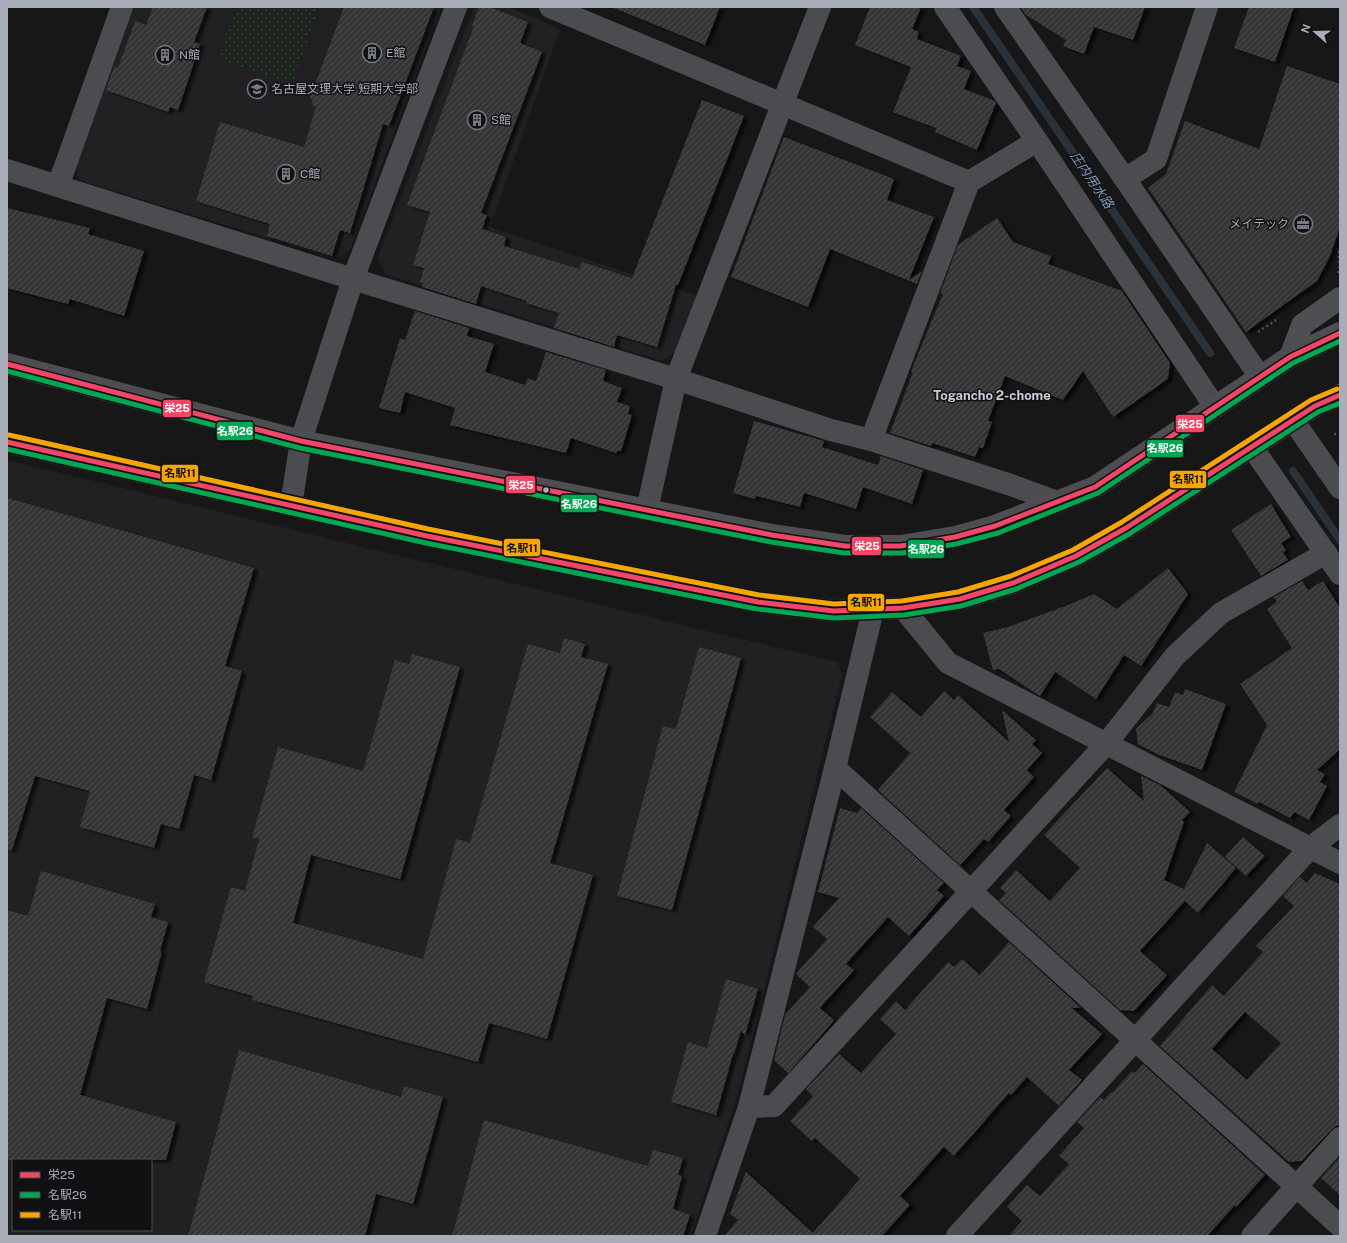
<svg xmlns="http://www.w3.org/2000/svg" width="1347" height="1243" font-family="'Public Sans','Noto Sans JP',sans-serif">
<defs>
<pattern id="grass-dots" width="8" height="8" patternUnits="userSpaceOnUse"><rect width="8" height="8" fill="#1d241e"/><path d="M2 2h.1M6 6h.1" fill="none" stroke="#3b413d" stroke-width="1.8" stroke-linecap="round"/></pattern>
<pattern id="building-hatch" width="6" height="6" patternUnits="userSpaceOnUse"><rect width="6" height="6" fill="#353536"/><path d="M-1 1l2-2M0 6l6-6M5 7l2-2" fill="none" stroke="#4f5051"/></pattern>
<filter id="shadow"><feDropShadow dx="4.5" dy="2.5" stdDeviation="1" flood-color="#0009"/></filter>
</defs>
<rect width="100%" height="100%" fill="#171717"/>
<g fill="#212123" fill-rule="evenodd">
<path d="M134 7H441L350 250 336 259 79 180 75 170Z"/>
<path d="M474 7H508L560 29 490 227 698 296 678 351 662 361 385 274 378 257Z"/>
<path d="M7 460 699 629 838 662 842 675 738 1094 707 1186 691 1236H7ZM13 1160H151V1230H13Z"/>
</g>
<path fill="url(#grass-dots)" d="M236 7H319L292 85 218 59Z"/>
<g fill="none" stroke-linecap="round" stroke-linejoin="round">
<g stroke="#2a3239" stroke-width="8">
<path d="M973 7 1210 353"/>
<path d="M1293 471 1340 540"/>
</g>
</g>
<g fill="url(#building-hatch)" fill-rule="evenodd" filter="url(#shadow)">
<path d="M153 7H207L194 42 200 44 178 110 170 107 168 112 106 90 114 67 118 68 135 21 146 25Z"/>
<path d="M344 7H434L389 126 383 124 350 233 340 230 332 256 267 236 270 224 196 201 220 122 304 147 316 107 311 105 313 99 310 98Z"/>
<path d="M479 7H489L528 22 520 43 542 52 481 213 487 215 482 229 506 237 504 246 579 269 582 262 632 278 702 100 744 116 678 285H676L657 347 617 335 614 347 554 328 559 313 526 303 527 301 481 286 476 304 422 287 423 283 420 282 424 268 413 265 430 212 407 205 474 26H472Z"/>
<path d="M614 7H720L705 45 614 8Z"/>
<path d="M870 7H921L912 29 919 32 917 39 961 56 957 66 971 71 964 89 995 101 996 103 977 150 935 132 936 128 893 112 911 67 855 45Z"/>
<path d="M1020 7H1145L1133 40 1094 27 1084 54 1063 46 1066 40 1026 15Z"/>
<path d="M1249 7H1294L1275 62 1234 48Z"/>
<path d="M1287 66 1340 84V227L1330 256 1317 281 1246 332 1148 188 1166 174 1185 121 1259 149Z"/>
<path d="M784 137 894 179 887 200 934 217 909 280 922 271 917 284 830 249 808 307 731 277Z"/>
<path d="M7 208 90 228 88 234 144 251 124 316 70 299 68 304 7 288Z"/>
<path d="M997 218 1013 242 1051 256 1048 264 1122 291 1170 363 1168 379 1113 417 1083 371 1063 400 1005 376 988 421 992 422 983 448 979 447 975 457 932 443 931 446 890 433 913 372 911 371 943 294 940 293 958 245Z"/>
<path d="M415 311 469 328 467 336 494 344 485 372 525 385 528 378 536 381 546 352 606 370 603 381 622 388 617 402 630 406 628 414 632 415 621 451H617L616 453 571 438 566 453 450 425 455 408 405 392 400 413 379 408 400 338 405 340Z"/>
<path d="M754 421 824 441 822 447 878 465 881 456 923 470 912 504 863 487 856 509 804 493 800 507 756 496 755 499 733 493Z"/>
<path d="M7 498 254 568 225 666 242 671 211 780 194 775 179 829 161 824 154 848 80 827 90 791 35 776 12 850 7 849Z"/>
<path d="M1271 504 1291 537 1281 543 1286 550 1283 552 1288 560 1261 576 1231 530Z"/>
<path d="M1168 568 1188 594 1141 666 1124 655 1096 699 1055 672 1040 696 999 669 993 670 983 633 1008 627 1068 605 1094 594 1117 609Z"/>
<path d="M1302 581 1308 590 1323 581 1340 608V749L1317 770 1325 774 1320 782 1327 786 1309 820 1294 812 1290 818 1259 802 1258 804 1234 792 1267 725 1240 684 1292 648 1267 609 1277 602 1274 597Z"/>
<path d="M564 638 585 644 581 657 608 664 550 863 593 875 547 1039 489 1023 478 1062 252 1000 253 996 204 982 231 887 245 891 259 839 252 837 278 747 363 771 395 660 409 664 412 654 460 667 400 879 311 855 293 923 423 959 456 839 470 843 528 644 560 653Z"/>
<path d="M699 647 741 658 672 910 617 896 663 726 676 729Z"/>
<path d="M1185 689 1226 704 1202 770 1157 754 1138 744 1136 729 1153 713 1157 703 1169 707 1175 692 1183 695Z"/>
<path d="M944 691 954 700 958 695 1009 742 1002 710 1036 740 1032 744 1042 753 1027 770 1034 777 1004 810 1011 816 988 842 984 839 960 865 878 790 910 753 870 717 892 692 921 717Z"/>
<path d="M1107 768 1144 801 1141 776 1160 785 1190 812 1182 820 1184 822 1164 880 1184 889 1207 843 1236 868 1198 913 1185 901 1140 951 1167 975 1134 1011 1120 1010 999 900 1006 893 1000 888 1016 870 1050 901 1080 868 1044 835Z"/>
<path d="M840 808 857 813 861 808 944 883 937 890 944 896 909 936 888 917 846 964 854 970 820 1008 834 1020 820 1037 788 1073 774 1060 785 1015 810 987 796 974 827 939 813 927 839 898 818 892Z"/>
<path d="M1243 837 1265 856 1246 876 1225 857Z"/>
<path d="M41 871 155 904 151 917 168 922 160 951H162L147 1009 107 998 80 1095 176 1122 166 1160H7V910L28 916Z"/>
<path d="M1315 873 1340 884V1126H1336L1331 1130 1302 1161 1289 1162 1160 1046 1212 985 1224 996 1263 952 1256 946 1294 906 1283 896 1300 877 1307 883ZM1245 1012 1281 1043 1247 1080 1212 1049Z"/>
<path d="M1009 942 1081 1008H1072L1102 1034 1069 1070 1082 1080 1059 1106 1027 1077 1011 1095 1009 1093 954 1156 944 1147 900 1196 910 1205 882 1236H724L738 1220 730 1214 746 1172 813 1233 860 1179 815 1138 812 1141 790 1121 813 1096 806 1089 839 1054 861 1073 896 1034 880 1019 896 1001 905 1010 948 962 954 967 962 959 980 975Z"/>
<path d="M726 979 758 989 745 1035 741 1031 734 1054H733L716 1115 671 1102 688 1042 707 1048Z"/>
<path d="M239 1050 401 1097 404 1086 443 1097 413 1204 376 1194 365 1236H188Z"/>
<path d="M1143 1064 1265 1175 1236 1207 1235 1205 1207 1236H1009L1022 1221 1007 1207 1027 1185 1040 1196 1069 1164 1059 1156 1084 1128 1077 1122 1100 1097 1104 1100 1111 1092 1112 1093 1132 1071 1135 1073Z"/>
<path d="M484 1120 648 1166 653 1150 683 1158 678 1175 682 1176 673 1209 690 1215 683 1236H452Z"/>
<path d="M1340 1157V1195L1321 1178Z"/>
</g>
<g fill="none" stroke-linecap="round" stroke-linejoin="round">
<g stroke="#4d4e52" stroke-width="2.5" stroke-dasharray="2 3" stroke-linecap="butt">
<path d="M1339 252 1340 249"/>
<path d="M1338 273 1340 267"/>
<path d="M1258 332 1276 320"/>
<path d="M1334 434H1340"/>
</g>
<g stroke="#4b4c50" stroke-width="22">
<path d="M550 7 969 182"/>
<path d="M945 7 1037 141 1215 407"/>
<path d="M1005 7 1125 179 1260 377"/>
<path d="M7 170 353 279 676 379 831 430 871 440 1014 486 1057 502"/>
<path d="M1125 179 1156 159 1207 7"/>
<path d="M58 186 122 7"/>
<path d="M1293 420 1340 488"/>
<path d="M871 440 969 182 1037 141"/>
<path d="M1252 447 1340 574"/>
<path d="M291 505 301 441 353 279 456 7"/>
<path d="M647 510 676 379 820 7"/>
<path d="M903 608 948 663 1340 863"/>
<path d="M835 768 1340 1226"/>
<path d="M749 1107 774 1106 1106 744 1175 656 1221 613 1326 553"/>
<path d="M705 1236 749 1107 835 768 873 610"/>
<path d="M957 1236 1310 848 1340 825"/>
<path d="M1252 1236 1340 1138"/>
</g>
<path stroke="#4d4f52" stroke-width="22" d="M1290 357 1302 325 1340 298"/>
<g stroke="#4e4e52" stroke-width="22">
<path d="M7 364 301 441 772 535 845 546H901L955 537 995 526 1095 487 1290 357 1340 333"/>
<path d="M7 442 427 536 758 602 834 611 903 608 960 599 1013 583 1076 556 1126 528 1315 406 1340 395"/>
</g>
<path stroke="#4d4e52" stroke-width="2.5" stroke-dasharray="2 3" stroke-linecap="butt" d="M1340 252H1339L1340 276"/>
<g stroke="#111113" stroke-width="8">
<g id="bus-1">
<path d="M7 364 301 441 772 535 845 546H901L955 537 995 526 1095 487 1290 357 1340 333"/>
<path d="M7 442 427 536 758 602 834 611 903 608 960 599 1013 583 1076 556 1126 528 1315 406 1340 395"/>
</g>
</g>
<g stroke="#111113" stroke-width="8">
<g id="bus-2">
<path d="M7 371 300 448 771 542 844 553H902L956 544 998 533 1098 493 1293 363 1340 341"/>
<path d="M7 449 426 543 757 609 834 618 904 615 961 606 1016 589 1079 562 1129 534 1318 412 1340 403"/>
</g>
</g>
<g stroke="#111113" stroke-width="8">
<path id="bus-3" d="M9 435 428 529 759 595 834 604 902 601 958 592 1011 576 1073 550 1122 522 1311 400 1337 389"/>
</g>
<use href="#bus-1" stroke="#f34667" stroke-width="5"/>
<use href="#bus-2" stroke="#00a651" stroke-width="5"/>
<use href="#bus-3" stroke="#f7a600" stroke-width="5"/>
</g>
<defs>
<g id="building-ring" transform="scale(1)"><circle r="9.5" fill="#111113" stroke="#757880" stroke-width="1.5"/><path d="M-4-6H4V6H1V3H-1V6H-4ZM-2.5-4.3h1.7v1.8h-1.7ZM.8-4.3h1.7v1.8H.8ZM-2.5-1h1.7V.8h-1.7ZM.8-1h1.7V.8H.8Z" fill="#757880"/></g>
<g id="university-ring" transform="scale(1)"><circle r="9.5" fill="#111113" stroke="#757880" stroke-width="1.5"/><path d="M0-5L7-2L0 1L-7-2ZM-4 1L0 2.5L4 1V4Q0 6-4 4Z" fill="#757880"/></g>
<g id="office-ring" transform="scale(1)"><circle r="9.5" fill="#111113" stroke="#757880" stroke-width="1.5"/><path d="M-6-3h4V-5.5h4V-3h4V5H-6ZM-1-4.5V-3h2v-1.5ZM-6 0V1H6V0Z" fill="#757880"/></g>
</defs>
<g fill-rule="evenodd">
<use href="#building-ring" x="372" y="53"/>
<use href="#building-ring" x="165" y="55"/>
<use href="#university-ring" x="257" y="89"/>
<use href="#building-ring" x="477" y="120"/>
<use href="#building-ring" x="286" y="174"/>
<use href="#office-ring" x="1303" y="224"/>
</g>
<circle fill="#a8adb8" stroke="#111113" stroke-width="1.5" cx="546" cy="490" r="3.5"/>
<g text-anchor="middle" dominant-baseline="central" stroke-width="3" stroke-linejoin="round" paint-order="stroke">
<g font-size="12" fill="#a8adb8" stroke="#111113" text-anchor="start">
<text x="386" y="53">E館</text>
<text x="179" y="55">N館</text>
<text x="271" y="89">名古屋文理大学 短期大学部</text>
<text x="491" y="120">S館</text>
<text x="300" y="174">C館</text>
<text x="1289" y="224" text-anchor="end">メイテック</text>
</g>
<g font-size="13" font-style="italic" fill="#7f9bb3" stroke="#111113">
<text transform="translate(1092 180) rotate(56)">庄内用水路</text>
</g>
<g font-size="13" font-weight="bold" fill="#c9ccd4" stroke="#111113">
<text x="992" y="395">Togancho 2-chome</text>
</g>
</g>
<g stroke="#111113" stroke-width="1.5">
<rect x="162" y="399" width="30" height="19" rx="4" fill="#f34667"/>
<rect x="1175" y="414" width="30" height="19" rx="4" fill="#f34667"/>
<rect x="216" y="421" width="38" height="20" rx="4" fill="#00a651"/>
<rect x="1146" y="439" width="38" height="19" rx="4" fill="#00a651"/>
<rect x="161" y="464" width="38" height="19" rx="4" fill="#f7a600"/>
<rect x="1169" y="470" width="38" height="19" rx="4" fill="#f7a600"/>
<rect x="505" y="475" width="31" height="19" rx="4" fill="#f34667"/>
<rect x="560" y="494" width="38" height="19" rx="4" fill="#00a651"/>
<rect x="851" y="536" width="31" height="20" rx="4" fill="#f34667"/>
<rect x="503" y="538" width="38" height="19" rx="4" fill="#f7a600"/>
<rect x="907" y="539" width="38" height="20" rx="4" fill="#00a651"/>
<rect x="847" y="593" width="38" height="19" rx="4" fill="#f7a600"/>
</g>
<g font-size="11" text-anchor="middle" font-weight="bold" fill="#fff">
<text x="177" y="412">栄25</text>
<text x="1190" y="428">栄25</text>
<text x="235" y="435">名駅26</text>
<text x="1165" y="452">名駅26</text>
<text x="521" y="489">栄25</text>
<text x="579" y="508">名駅26</text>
<text x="867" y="550">栄25</text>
<text x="926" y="553">名駅26</text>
</g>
<g font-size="11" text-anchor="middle" font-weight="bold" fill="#111">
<text x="180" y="477">名駅11</text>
<text x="1188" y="483">名駅11</text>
<text x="522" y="552">名駅11</text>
<text x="866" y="606">名駅11</text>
</g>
<rect width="1347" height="1243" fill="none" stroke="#a8adb8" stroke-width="16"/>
<rect x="12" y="1159" width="140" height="72" fill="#111113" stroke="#4d4f55"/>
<rect x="20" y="1172" width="20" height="6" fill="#f34667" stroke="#4d4f55"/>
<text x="48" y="1179" font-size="12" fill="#a8adb8">栄25</text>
<rect x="20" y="1192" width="20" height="6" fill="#00a651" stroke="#4d4f55"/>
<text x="48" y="1199" font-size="12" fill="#a8adb8">名駅26</text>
<rect x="20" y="1212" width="20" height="6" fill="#f7a600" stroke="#4d4f55"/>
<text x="48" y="1219" font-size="12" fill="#a8adb8">名駅11</text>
<g transform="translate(1315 32) rotate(290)" stroke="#111113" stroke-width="3" paint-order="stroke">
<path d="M0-3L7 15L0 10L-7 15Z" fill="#a8adb8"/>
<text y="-6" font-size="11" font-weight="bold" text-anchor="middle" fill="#a8adb8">N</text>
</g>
</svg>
